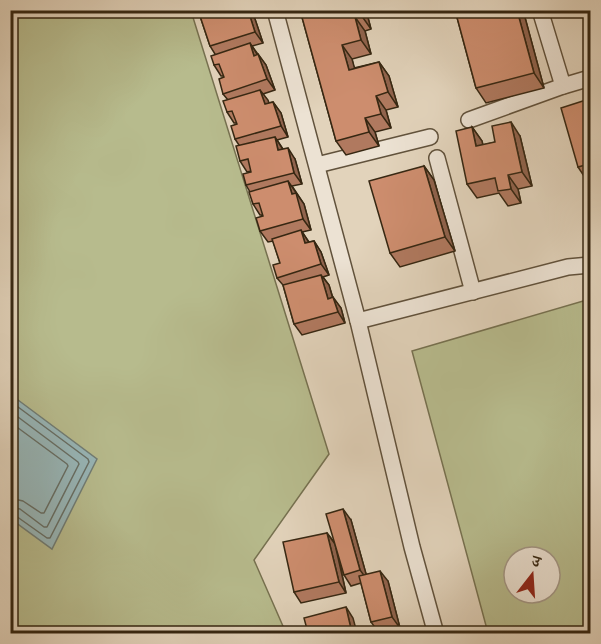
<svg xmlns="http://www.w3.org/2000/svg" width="601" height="644" font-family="'Sorts Mill Goudy','Noto Serif Devanagari',serif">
<rect width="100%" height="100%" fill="#e2d3bb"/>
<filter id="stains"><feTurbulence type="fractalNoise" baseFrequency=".00333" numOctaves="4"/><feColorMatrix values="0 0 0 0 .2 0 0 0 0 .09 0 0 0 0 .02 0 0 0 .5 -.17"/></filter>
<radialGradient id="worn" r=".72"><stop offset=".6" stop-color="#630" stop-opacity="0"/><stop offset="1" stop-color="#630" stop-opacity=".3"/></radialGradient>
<g fill="#b7bb8d" stroke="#767150" stroke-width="1.5" fill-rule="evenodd">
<path d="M10 11H191L329 454 254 560 286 633H11Z"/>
<path d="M590 299V633H488L412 351ZM514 557H550V593H514Z"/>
</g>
<path fill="#97b6b8" stroke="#707d76" stroke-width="1.5" d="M10 394 97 459 52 549 11 519Z"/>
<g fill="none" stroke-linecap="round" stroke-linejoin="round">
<g stroke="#666e65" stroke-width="1.5">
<path d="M10 401 88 459 89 462 50 538H47L16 516 10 515"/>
<path d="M10 411 78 462 79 464 47 527H44L20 509 10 507"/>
<path d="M10 422 67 464 68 466 44 513H41L23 501 10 498"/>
</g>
<g stroke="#61523c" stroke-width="18">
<g id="minor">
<path d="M275 10 358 321 412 547 436 634"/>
<path d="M540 10 563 86"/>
<path d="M469 120 563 86 590 78"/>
<path d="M437 158 473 292"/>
<path d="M317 165 430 137"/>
<path d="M358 321 568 267 590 265"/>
</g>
</g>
<use href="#minor" stroke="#ece2d3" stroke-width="15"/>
</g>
<g fill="#b0795f" stroke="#362712" stroke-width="1.5">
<path d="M198 10H249L255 19 263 43 252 46 266 65 275 90 263 94 269 103 273 102 281 113 288 137 277 140 283 149 295 159 302 184 292 186 304 204 311 230 302 232 309 242 314 241 321 252 329 275 323 277 329 285 333 298 341 308 345 323 302 335 294 324 283 285 277 278 280 263 273 241 268 242 260 231 262 215H260L253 204 250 192 246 185 251 171 247 172 240 161 239 145 235 139 237 124 236 123H234L227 112 228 100 223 94 224 77 223 76H221L214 65 215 54 210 46Z"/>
<path d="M300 10H366L371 29 365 31 371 54 352 59 354 68 379 62 389 76 398 107 386 110 391 128 375 132 379 146 346 155 336 141Z"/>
<path d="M455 10H523L544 88 486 103 476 88Z"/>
<path d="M586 100 591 106V181L588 182 578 167Z"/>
<path d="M472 127 482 141 483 145 520 136 532 186 518 189 521 203 508 206 499 193 477 198 467 184Z"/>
<path d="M424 166 434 180 455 251 400 267 390 253Z"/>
<path d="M351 520 366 574 388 581 400 628 379 633 371 622 361 583 351 586 344 575 336 546 346 593 301 603 294 592 327 533 335 543Z"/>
</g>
<g fill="#90634d" stroke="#362712" stroke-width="1.5">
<path d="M248 10H249L255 19 263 43 255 32Z"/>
<path d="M360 10H366L371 29 361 15Z"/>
<path d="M517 10H523L544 88 534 73Z"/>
<path d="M355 17 365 31 371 54 361 40Z"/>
<path d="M250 43 257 54 261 67 254 56Z"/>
<path d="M342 45 352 59 359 84 349 70Z"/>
<path d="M258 54 266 65 275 90 267 79Z"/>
<path d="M379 62 389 76 398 107 388 92Z"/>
<path d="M260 90 268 100 273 115 265 104Z"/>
<path d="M376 96 386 110 391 128 381 114Z"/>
<path d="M273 102 281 113 288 137 281 126Z"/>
<path d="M365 118 375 132 379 146 369 132Z"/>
<path d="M511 122 520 136 532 186 522 172Z"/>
<path d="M472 127 482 141 486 161 476 146Z"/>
<path d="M275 137 282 148 286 161 278 150Z"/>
<path d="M288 148 295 159 302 184 294 173Z"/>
<path d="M424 166 434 180 455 251 445 237Z"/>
<path d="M508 175 518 189 521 203 511 189Z"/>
<path d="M288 181 304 204 311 230 303 219 292 194Z"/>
<path d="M301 230 308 241 312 254 305 243Z"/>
<path d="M314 241 321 252 329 275 321 264Z"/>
<path d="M321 275 329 285 336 310 328 299Z"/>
<path d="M333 297 341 308 345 323 338 312Z"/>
<path d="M343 509 351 520 368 581 360 570Z"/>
<path d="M327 533 335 544 346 593 339 582Z"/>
<path d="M380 571 388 581 400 628 392 617Z"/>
<path d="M346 607 353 618 357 633H352Z"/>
</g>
<g fill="#cd8d6e" stroke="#362712" stroke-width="1.5">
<path d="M198 10H248L255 32 210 46Z"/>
<path d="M300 10H360L361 15 355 17 361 40 342 45 349 70 379 62 388 92 376 96 381 114 365 118 369 132 336 141Z"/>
<path d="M455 10H517L534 73 476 88Z"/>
<path d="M250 43 254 56 258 54 267 79 223 94 219 79 224 77 219 64 214 65 211 56Z"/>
<path d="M260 90 265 104 273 102 281 126 235 139 231 126 237 124 232 111 227 112 223 101Z"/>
<path d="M586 100 589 108H591V156L587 157 589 164 578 167 561 108Z"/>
<path d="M511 122 522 172 508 175 511 189 498 191 495 178 467 184 456 131 472 127 476 146 495 142 492 126Z"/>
<path d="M275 137 278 150 288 148 294 173 246 185 243 174 251 172 248 159 240 161 236 146Z"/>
<path d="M424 166 445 237 390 253 369 181Z"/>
<path d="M288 181 292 194 296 193 303 219 260 231 256 218 263 216 259 203 253 204 249 192Z"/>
<path d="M301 230 305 243 314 241 321 264 277 278 273 265 280 263 272 239Z"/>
<path d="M321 275 328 299 333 297 338 312 294 324 283 285Z"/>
<path d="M343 509 360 570 344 575 326 514Z"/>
<path d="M327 533 339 582 294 592 283 542Z"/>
<path d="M380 571 392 617 371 622 359 576Z"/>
<path d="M346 607 352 633H308L304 618Z"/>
</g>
<rect width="601" height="644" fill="none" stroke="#e2d3bb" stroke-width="36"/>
<rect x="12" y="12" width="577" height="620" fill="none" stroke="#362712" stroke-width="3"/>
<rect x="18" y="18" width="565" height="608" fill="none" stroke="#362712" stroke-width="1.5"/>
<g transform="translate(532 575) rotate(17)"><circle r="28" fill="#ece2d3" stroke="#a39786" stroke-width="1.5"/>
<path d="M0-4.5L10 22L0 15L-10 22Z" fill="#8f2418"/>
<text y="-9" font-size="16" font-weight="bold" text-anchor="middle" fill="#362712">उ</text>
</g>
<rect width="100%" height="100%" filter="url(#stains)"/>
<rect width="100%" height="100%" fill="url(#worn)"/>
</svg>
